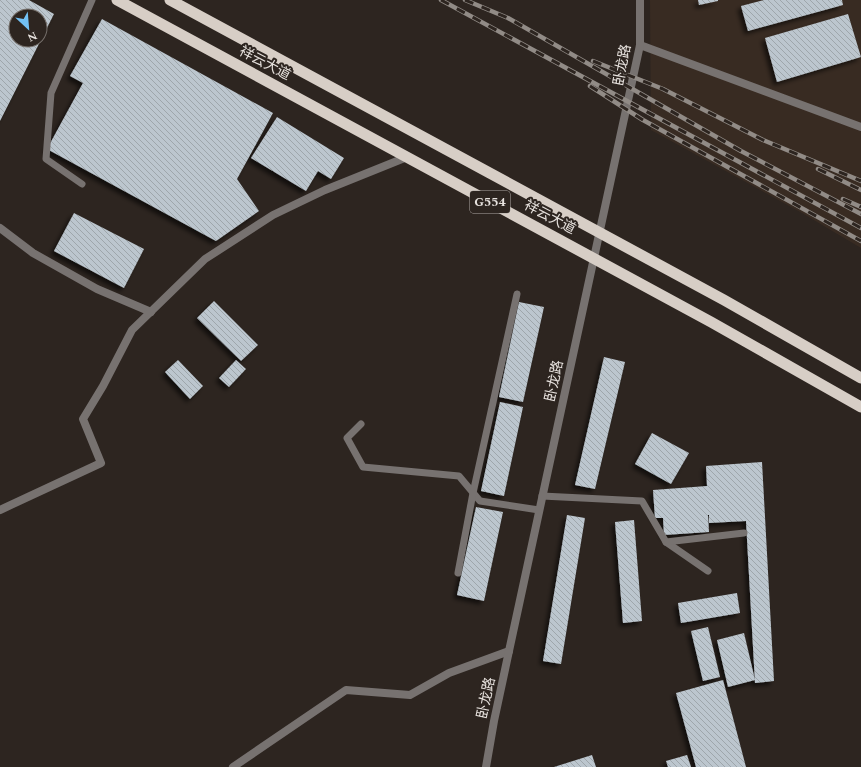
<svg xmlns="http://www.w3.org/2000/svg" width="861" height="767" font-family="Spectral,'Noto Sans SC',serif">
<defs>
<pattern id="building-back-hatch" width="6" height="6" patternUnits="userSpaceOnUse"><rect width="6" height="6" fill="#bcc6ce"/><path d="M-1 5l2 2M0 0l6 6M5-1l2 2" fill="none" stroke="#9ea6ab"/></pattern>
<filter id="shadow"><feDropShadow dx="-3.5" dy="3.5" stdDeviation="2" flood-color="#0009"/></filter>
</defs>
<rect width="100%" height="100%" fill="#2d2520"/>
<path fill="#382b22" d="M650 0H861V248L802 213 651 130Z"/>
<g fill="url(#building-back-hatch)" fill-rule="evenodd" filter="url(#shadow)">
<path d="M0 0H29L54 14 0 121ZM16 16H40V40H16Z"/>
<path d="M698 0H718V1L699 5Z"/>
<path d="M764 0H842L843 5 748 31 741 6Z"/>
<path d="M848 14 861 57 777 82 765 38Z"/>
<path d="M102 19 273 113 237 179 259 211 216 241 47 149 83 83 70 76Z"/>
<path d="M277 117 344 158 331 179 318 171 306 191 251 158Z"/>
<path d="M74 213 144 249 124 288 54 251Z"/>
<path d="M214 301 258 345 241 361 197 318Z"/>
<path d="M519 302 544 307 523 402 499 397Z"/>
<path d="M604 357 625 362 595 489 575 485Z"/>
<path d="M178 360 203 386 190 399 165 372Z"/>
<path d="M236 360 246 369 229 387 219 378Z"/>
<path d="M500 402 523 407 504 496 481 491Z"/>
<path d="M652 433 689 453 671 484 635 464Z"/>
<path d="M762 462 774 681 755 683 746 521 709 523V515H708L709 532 664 535 663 518H655L653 490 707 486 706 466Z"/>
<path d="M476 507 503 512 484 601 457 595Z"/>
<path d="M567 515 585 518 561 664 543 661Z"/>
<path d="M634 520 642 621 623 623 615 522Z"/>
<path d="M737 593 740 613 681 623 678 603Z"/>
<path d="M708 627 720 677 703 681 691 631Z"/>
<path d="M744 633 755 680 728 687 717 640Z"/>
<path d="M723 680 746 767H696L676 693Z"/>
<path d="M592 755 596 767H554Z"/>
<path d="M687 755 691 767H668L666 761Z"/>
</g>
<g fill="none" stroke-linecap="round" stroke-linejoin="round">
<g stroke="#777270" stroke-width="7">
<path d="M82 184 46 159 51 93 92 0"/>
<path d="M361 424 347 438 363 467 459 476 480 501 539 510"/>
<path d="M542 496 642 501 666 542 708 571"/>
<path d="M666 542 744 533"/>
<path d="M458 573 473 493 517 294"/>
</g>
<g stroke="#777270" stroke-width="8">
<path d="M640 45 861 127"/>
<path d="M0 228 33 253 97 289 151 312"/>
<path d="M0 510 101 463 83 419 103 386 132 330 205 259 273 215 325 190 407 157"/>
<path d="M233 767 346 690 410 695 449 673 509 651"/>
</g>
<path stroke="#777270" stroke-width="8" d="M486 767 494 721 509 651 640 45V0"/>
<g stroke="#d7cec6" stroke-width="11">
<path d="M117 0 711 322 861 407"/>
<path d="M170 0 724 300 861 378"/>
</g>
<g stroke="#918b86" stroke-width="4.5">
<g id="rail">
<path d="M441 0 861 228"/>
<path d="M465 0 508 18 741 151 861 214"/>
<path d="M593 61 663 89 763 140 861 181"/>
<path d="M590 86 643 120 861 241"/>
<path d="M818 169 861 190"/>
<path d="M843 199 861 207"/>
</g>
</g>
<use href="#rail" stroke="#2d2520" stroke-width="3" stroke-dasharray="9" stroke-linecap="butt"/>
</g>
<g text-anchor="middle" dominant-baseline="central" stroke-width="4" stroke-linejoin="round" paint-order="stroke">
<rect fill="#2d2520" stroke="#afa9a5" stroke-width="1" x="470" y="191" width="40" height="22" rx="3"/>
<g font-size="13" font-weight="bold" fill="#e7e2de">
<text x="490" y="202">G554</text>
</g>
<g font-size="14" fill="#e7e2de" stroke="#2d2520">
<text transform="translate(265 63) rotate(28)">祥云大道</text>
<text transform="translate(622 65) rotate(-79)">卧龙路</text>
<text transform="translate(550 217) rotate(28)">祥云大道</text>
<text transform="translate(554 381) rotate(-78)">卧龙路</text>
<text transform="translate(486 698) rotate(-78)">卧龙路</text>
</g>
</g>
<g transform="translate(28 28) rotate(154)"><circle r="19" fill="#2d2520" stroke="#77716c"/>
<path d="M0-3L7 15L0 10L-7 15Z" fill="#72c1f5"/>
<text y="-6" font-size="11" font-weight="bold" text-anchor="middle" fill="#e7e2de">N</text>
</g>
</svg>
